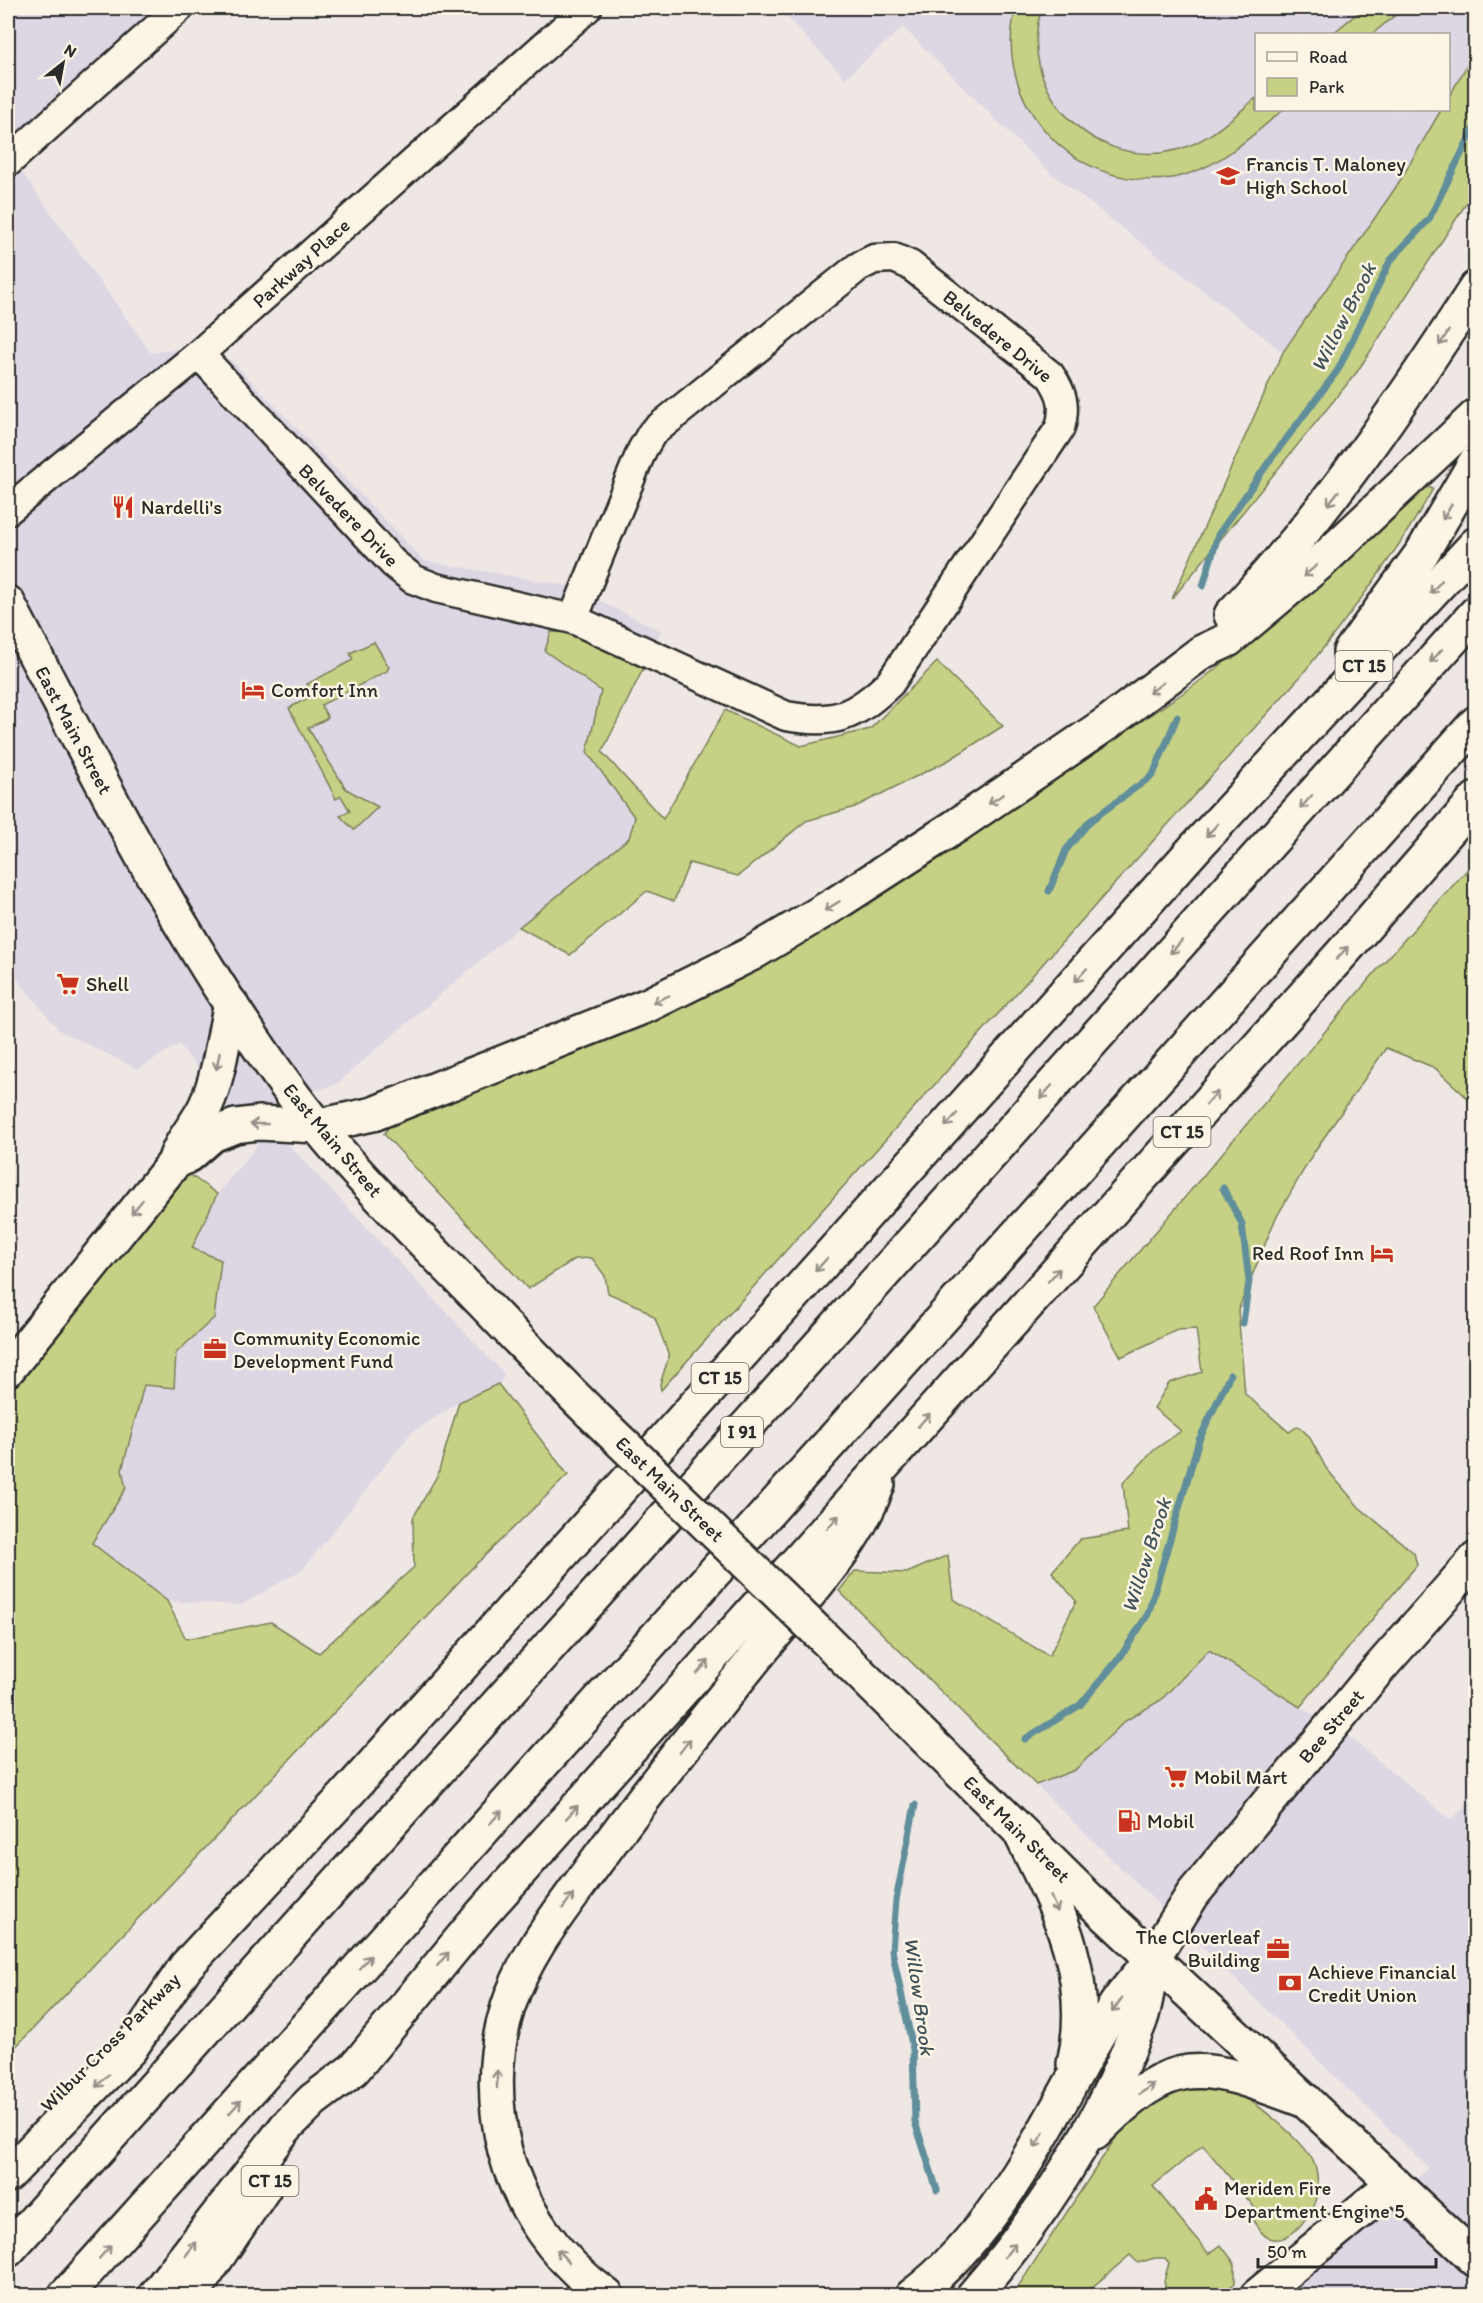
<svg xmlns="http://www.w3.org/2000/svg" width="1483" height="2303" font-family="Itim,sans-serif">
<rect width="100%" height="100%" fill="#eee7e4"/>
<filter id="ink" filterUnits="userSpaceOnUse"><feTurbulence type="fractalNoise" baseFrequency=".0167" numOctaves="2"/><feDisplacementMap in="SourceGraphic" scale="12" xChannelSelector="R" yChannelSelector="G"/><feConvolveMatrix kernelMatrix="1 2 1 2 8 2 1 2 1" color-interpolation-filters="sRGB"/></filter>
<g filter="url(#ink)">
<g fill="#ddd6e3">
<path d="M8 8H161L8 147Z"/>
<path d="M778 8H1475V51L1449 97 1448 34H1256V110H1441L1398 184 1283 352 1046 169 903 27 845 78Z"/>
<path d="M8 153 151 353 185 348 231 360 424 561 569 586 661 631 602 752 663 819 629 838 519 927 336 1084 256 1110 505 1375 498 1384 459 1402 411 1433 303 1569 241 1605 167 1601 94 1543 126 1488 122 1470 145 1384 214 1318 192 1248 217 1194 258 1145 179 1044 138 1069 59 1030 8 968Z"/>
<path d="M1210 1650 1356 1742 1451 1820 1475 1798V2295H1281L1429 2168 1036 1785 1075 1770 1125 1721 1161 1700Z"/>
</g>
<g fill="#c6d185" stroke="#787e58" stroke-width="1.5">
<path d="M1016 8H1042C1015 87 1091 169 1172 151 1206 144 1231 119 1256 98V110H1283C1249 138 1217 170 1172 178 1076 194 990 102 1016 8Z"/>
<path d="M1364 8H1404L1372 34H1332Z"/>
<path d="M1475 51V190L1357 372 1172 599 1283 352 1398 184 1441 110H1448L1449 97Z"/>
<path d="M1424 485 1433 489C1395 556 1349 617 1300 677L661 1390 660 1384 669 1356 655 1318 640 1307 608 1293 605 1276 592 1258 575 1259 528 1289 384 1134 389 1126 403 1116 475 1092 626 1030 976 832 1192 687 1267 629 1343 562Z"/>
<path d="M551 632 573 633 644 667 602 752 663 819 725 710 801 746 870 729 937 662 1003 726 949 760 855 807 806 821 738 876 689 863 674 901 647 891 570 955 519 927 629 838 635 818 587 752 601 691 545 651Z"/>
<path d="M374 642 389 667 387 671 321 705 328 718 308 728 346 789 378 807 354 830 340 816 350 811 341 796 336 799 289 708 312 696 307 684 353 660 350 653Z"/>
<path d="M1475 861V1105L1435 1068 1386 1048 1314 1152 1275 1220 1238 1310 1245 1394 1289 1432 1298 1426 1309 1436 1326 1468 1359 1507 1414 1553 1417 1565 1300 1707 1209 1650 1161 1700 1125 1721 1075 1770 1036 1785 839 1591 855 1571 907 1573 948 1555 953 1599 1049 1656 1076 1601 1052 1572 1080 1539 1128 1532 1123 1483 1154 1450 1181 1431 1154 1408 1169 1383 1202 1372 1196 1329 1177 1330 1121 1357 1093 1306 1377 970Z"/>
<path d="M189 1174 217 1194 192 1248 221 1260 214 1318 176 1353 174 1388 144 1385 122 1470 126 1488 92 1543 167 1601 186 1639 271 1622 319 1653 414 1567 413 1518 438 1474 459 1402 498 1384 568 1475 474 1566 8 2055V1392Z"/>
<path d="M1204 2083C1214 2086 1226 2087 1235 2092 1256 2102 1309 2144 1315 2166 1317 2173 1318 2183 1318 2189 1316 2209 1291 2249 1267 2237 1260 2233 1256 2225 1252 2219L1259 2213 1203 2145 1153 2186 1209 2254 1221 2245 1235 2264V2283L1221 2295H1167L1164 2281 1169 2263 1165 2258H1155L1138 2263 1130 2255 1083 2295 1012 2296 1118 2134 1146 2101Z"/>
</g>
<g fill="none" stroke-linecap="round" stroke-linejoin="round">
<g stroke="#618e9b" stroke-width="7">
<path d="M1203 586 1218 535 1271 459 1338 370 1390 261 1429 219 1476 124"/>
<path d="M1049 891 1066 850 1090 821 1153 775 1177 717"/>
<path d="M1223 1188 1242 1224 1249 1281 1243 1323"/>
<path d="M1025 1739 1080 1705 1121 1656 1148 1614 1199 1440 1230 1375"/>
<path d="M915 1805 896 1900 892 1950 913 2049 915 2122 937 2190"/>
</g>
<g stroke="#2b2b2b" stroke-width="33">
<g id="street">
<path d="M8 162 179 8"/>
<path d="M894 258 910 265 1050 375C1063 394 1066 406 1060 428L890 683C854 717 835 725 786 716L573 619 642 450 652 433 858 267 874 259Z"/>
<path d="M199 354 393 563 413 579 436 588 573 619"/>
<path d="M8 510 199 354 587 8"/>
</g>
</g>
<g stroke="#2b2b2b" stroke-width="38">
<g id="secondary">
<path d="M1153 1958 1193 1894 1376 1672 1476 1559"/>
<path d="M1257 2296 1394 2183"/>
</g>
</g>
<g stroke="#2b2b2b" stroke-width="38">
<g id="primary">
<path d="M8 603C94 767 176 934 285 1084 333 1151 392 1210 450 1269 497 1317 543 1366 591 1413"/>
<path d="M823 1637 1095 1905 1476 2260"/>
</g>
</g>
<g stroke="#2b2b2b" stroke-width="38">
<g id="highway">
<path d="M1231 615C1326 514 1400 405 1476 288"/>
<path d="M1350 652 1422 553 1476 461"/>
<path d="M174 1163 189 1155 212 1135 235 1126 259 1123 318 1126 373 1114 648 1005 751 954 835 904 956 826 1109 722 1202 652 1228 640 1322 561 1476 416"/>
<path d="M8 1369 174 1163C180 1141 197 1125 206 1105 220 1074 223 1037 231 1004"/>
<path d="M1020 1832C1058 1909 1094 1976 1074 2064"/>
<path d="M1095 2133C1177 2049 1204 2064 1306 2101"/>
<path d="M8 2175 130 2049 186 1966 344 1797 1195 848 1476 544"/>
<path d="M8 2250 1476 613"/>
<path d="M65 2296 1476 723"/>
<path d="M155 2296 286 2127 313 2100 354 2069 481 1915 1345 950 1476 799"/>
<path d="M191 2296 264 2188"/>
<path d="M607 2296C557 2260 521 2210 505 2151 493 2104 493 2053 508 2007 525 1954 561 1910 593 1866 650 1788 710 1713 771 1639 811 1590 856 1545 878 1484"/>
<path d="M912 2296C1007 2224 1053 2108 1113 2009 1124 1991 1140 1975 1153 1958"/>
<path d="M973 2296C1043 2215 1103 2121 1140 2021 1147 2003 1148 1982 1152 1963"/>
</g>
</g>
<use href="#street" stroke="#fcf5e5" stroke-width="28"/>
<use href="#secondary" stroke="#fcf5e5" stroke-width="33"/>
<use href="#primary" stroke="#fcf5e5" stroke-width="33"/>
<use href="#highway" stroke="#fcf5e5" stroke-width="33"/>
<g stroke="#2b2b2b" stroke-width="38" stroke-linecap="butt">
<path id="primary-bridge" d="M591 1413 823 1637"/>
</g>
<use href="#primary-bridge" stroke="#fcf5e5" stroke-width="33"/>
</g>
<defs><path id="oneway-shaft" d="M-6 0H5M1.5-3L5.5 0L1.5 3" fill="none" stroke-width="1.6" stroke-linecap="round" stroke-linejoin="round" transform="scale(1.5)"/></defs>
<g stroke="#949088">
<use href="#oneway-shaft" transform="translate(1444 338) rotate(123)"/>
<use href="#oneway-shaft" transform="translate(1333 498) rotate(128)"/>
<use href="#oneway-shaft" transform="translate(1447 512) rotate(121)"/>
<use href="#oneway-shaft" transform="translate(1310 571) rotate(139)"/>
<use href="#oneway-shaft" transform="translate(1436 587) rotate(132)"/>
<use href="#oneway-shaft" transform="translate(1436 656) rotate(132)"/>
<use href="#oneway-shaft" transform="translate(1156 688) rotate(143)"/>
<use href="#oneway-shaft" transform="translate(996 799) rotate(146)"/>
<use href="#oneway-shaft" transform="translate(1306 802) rotate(132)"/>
<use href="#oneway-shaft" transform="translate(1212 830) rotate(133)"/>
<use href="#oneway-shaft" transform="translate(832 906) rotate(148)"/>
<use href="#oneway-shaft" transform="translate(1176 947) rotate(132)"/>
<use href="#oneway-shaft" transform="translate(1342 953) rotate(-48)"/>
<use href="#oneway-shaft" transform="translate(1081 975) rotate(132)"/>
<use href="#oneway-shaft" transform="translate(661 999) rotate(157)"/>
<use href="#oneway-shaft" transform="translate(218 1061) rotate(101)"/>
<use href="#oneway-shaft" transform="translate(1046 1092) rotate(132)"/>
<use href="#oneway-shaft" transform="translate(1212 1098) rotate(-48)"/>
<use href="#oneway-shaft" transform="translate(951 1120) rotate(132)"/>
<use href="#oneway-shaft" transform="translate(259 1124) rotate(180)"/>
<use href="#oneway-shaft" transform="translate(137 1207) rotate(129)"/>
<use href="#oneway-shaft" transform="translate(821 1265) rotate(132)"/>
<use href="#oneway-shaft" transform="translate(1054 1275) rotate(-48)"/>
<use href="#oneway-shaft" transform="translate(924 1420) rotate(-48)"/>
<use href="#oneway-shaft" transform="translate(833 1522) rotate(-48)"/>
<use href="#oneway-shaft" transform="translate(703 1667) rotate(-48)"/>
<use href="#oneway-shaft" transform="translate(685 1746) rotate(-52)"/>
<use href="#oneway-shaft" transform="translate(572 1812) rotate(-48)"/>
<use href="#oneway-shaft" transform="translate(496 1817) rotate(-48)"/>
<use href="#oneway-shaft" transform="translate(568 1901) rotate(-54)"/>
<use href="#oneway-shaft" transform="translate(1054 1904) rotate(66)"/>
<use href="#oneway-shaft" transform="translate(443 1959) rotate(-50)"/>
<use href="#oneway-shaft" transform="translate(365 1962) rotate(-48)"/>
<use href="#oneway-shaft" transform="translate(1117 2005) rotate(125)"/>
<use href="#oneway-shaft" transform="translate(497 2079) rotate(-90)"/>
<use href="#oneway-shaft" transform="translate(102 2081) rotate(134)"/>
<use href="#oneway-shaft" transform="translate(1147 2089) rotate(-34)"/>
<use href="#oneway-shaft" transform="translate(235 2107) rotate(-48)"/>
<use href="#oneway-shaft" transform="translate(1039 2140) rotate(121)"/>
<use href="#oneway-shaft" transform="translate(191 2249) rotate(-52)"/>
<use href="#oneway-shaft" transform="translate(1010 2250) rotate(-53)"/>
<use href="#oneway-shaft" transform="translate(105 2252) rotate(-48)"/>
<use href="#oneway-shaft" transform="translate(563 2256) rotate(-132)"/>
</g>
</g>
<defs>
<g id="school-bare" transform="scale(1.8)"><path d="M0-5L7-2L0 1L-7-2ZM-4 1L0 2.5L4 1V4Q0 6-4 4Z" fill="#c8321e" stroke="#fcf5e5" stroke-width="2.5" paint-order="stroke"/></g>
<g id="restaurant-bare" transform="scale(1.8)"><path d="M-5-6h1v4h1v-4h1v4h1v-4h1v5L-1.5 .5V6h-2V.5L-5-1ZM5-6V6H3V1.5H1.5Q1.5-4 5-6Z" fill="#c8321e" stroke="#fcf5e5" stroke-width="2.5" paint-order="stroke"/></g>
<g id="hotel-bare" transform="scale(1.8)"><path d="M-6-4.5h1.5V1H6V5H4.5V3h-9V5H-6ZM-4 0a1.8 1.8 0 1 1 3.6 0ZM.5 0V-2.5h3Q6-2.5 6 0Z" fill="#c8321e" stroke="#fcf5e5" stroke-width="2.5" paint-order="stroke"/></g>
<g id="supermarket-bare" transform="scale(1.8)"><path d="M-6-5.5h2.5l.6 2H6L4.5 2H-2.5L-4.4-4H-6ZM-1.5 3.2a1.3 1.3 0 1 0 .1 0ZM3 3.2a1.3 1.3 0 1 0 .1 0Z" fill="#c8321e" stroke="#fcf5e5" stroke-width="2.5" paint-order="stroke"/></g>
<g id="office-bare" transform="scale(1.8)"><path d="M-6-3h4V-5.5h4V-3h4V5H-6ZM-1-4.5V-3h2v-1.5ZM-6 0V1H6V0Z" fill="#c8321e" stroke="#fcf5e5" stroke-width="2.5" paint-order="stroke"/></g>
<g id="fuel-bare" transform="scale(1.8)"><path d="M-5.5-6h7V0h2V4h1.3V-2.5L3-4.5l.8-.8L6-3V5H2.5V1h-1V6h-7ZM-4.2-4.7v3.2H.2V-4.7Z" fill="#c8321e" stroke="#fcf5e5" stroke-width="2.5" paint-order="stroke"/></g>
<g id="bank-bare" transform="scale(1.8)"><path d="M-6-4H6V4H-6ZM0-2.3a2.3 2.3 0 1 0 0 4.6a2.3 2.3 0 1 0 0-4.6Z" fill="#c8321e" stroke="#fcf5e5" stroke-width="2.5" paint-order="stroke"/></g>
<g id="civic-bare" transform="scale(1.8)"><path d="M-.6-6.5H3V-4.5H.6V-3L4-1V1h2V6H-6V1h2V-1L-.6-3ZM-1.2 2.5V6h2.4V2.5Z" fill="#c8321e" stroke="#fcf5e5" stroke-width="2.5" paint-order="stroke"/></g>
</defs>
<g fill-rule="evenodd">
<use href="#school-bare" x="1228" y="176"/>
<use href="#restaurant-bare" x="123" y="507"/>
<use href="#hotel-bare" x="253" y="690"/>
<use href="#supermarket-bare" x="68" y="984"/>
<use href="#hotel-bare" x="1382" y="1253"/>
<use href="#office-bare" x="215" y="1349"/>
<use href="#supermarket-bare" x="1176" y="1777"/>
<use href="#fuel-bare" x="1129" y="1821"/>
<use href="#office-bare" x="1278" y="1949"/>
<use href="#bank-bare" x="1290" y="1983"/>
<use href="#civic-bare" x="1206" y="2199"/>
</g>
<g text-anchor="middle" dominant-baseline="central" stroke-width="5" stroke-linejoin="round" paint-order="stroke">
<g fill="#fcf5e5" stroke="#6a6863" stroke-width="1.5">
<rect x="1335.5" y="651" width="57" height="30" rx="4.5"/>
<rect x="1153.5" y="1117" width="57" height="30" rx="4.5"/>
<rect x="691.5" y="1363" width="57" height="30" rx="4.5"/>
<rect x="721" y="1417" width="42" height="30" rx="4.5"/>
<rect x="241.5" y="2166" width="57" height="30" rx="4.5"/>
</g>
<g font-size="18" font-weight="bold" fill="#2b2b2b">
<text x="1364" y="666">CT 15</text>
<text x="1182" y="1132">CT 15</text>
<text x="720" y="1378">CT 15</text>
<text x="742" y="1432">I 91</text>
<text x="270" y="2181">CT 15</text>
</g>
<g font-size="20" fill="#2b2b2b" stroke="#fcf5e5" text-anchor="start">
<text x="1246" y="164">Francis T. Maloney<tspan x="1246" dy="23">High School</tspan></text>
<text x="141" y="507">Nardelli's</text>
<text x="271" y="690">Comfort Inn</text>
<text x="86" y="984">Shell</text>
<text x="1364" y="1253" text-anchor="end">Red Roof Inn</text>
<text x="233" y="1338">Community Economic<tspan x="233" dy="23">Development Fund</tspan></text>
<text x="1194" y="1777">Mobil Mart</text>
<text x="1147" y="1821">Mobil</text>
<text x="1260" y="1937" text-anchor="end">The Cloverleaf<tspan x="1260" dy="23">Building</tspan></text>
<text x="1308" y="1972">Achieve Financial<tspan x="1308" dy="23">Credit Union</tspan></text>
<text x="1224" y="2188">Meriden Fire<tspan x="1224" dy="23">Department Engine 5</tspan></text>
</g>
<g font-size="20" fill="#2b2b2b" stroke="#fcf5e5">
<text transform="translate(301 263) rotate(-42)">Parkway Place</text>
<text transform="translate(998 336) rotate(39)">Belvedere Drive</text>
<text transform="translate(349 515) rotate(46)">Belvedere Drive</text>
<text transform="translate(74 730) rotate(62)">East Main Street</text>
<text transform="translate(333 1140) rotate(50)">East Main Street</text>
<text transform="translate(670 1489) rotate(44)">East Main Street</text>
<text transform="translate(1331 1726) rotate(-50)">Bee Street</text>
<text transform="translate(1017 1829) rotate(45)">East Main Street</text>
<text transform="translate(110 2042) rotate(-45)">Wilbur Cross Parkway</text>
</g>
<g font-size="21" font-style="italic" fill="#42545a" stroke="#fcf5e5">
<text transform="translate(1343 317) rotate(-63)">Willow Brook</text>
<text transform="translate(1146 1555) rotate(-72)">Willow Brook</text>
<text transform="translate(920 1996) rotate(82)">Willow Brook</text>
</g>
</g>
<rect width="1483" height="2303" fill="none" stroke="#fcf5e5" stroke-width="30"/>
<rect x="15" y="15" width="1453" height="2273" fill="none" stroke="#2b2b2b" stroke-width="2" filter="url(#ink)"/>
<rect x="1255" y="33" width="195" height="78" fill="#fcf5e5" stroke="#a8a49b" stroke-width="1.5"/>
<rect x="1267" y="52" width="30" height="9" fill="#fcf5e5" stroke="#a8a49b" stroke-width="1.5"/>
<text x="1309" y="63" font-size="18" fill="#2b2b2b">Road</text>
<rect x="1267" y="78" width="30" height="18" fill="#c6d185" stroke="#a8a49b" stroke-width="1.5"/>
<text x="1309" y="93" font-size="18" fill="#2b2b2b">Park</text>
<g transform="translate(63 63) rotate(31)" stroke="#fcf5e5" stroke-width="4.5" paint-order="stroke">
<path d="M0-4.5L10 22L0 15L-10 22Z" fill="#2b2b2b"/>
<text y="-9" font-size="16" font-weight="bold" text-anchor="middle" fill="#2b2b2b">N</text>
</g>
<path d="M1258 2258v9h178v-9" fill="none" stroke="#2b2b2b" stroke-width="3"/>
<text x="1267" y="2258" font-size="18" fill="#2b2b2b" stroke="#fcf5e5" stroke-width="4.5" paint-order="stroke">50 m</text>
</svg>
